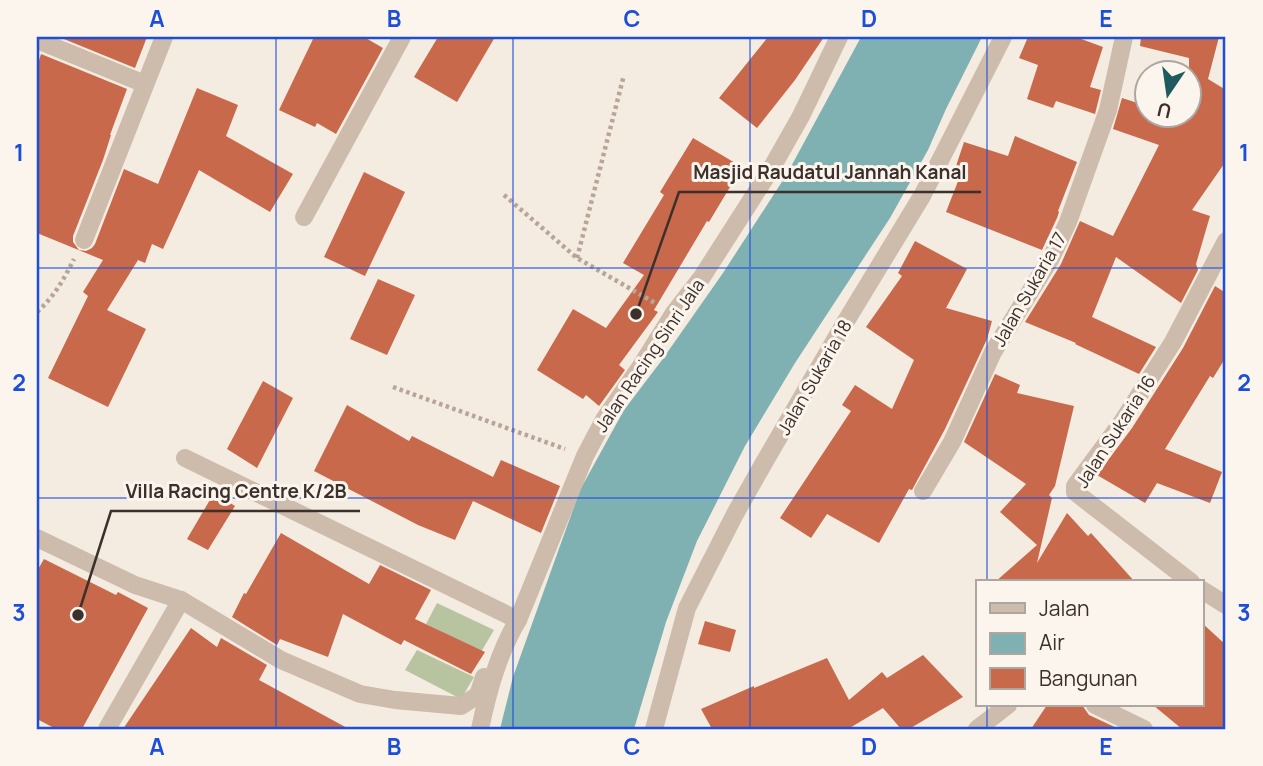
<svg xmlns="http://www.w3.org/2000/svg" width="1263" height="766" font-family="Manrope,sans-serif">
<rect width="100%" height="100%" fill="#f4ebe1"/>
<g fill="#b8c4a0">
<path d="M437 603 494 630 481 652 426 624Z"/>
<path d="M417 650 474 677 461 699 405 670Z"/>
</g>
<path fill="#7fb0b2" d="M861 37H982L946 109 928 150 890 218 795 363 745 446 697 541 666 622 634 729H500L513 677 580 490 624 410 662 360 723 273 787 174Z"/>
<g fill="#c8694b">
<path d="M59 37H147L135 68Z"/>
<path d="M314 37H364L383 48 336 134 317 123 315 127 279 110Z"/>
<path d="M438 37H495L457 102 414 77Z"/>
<path d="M768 37H824L795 80 757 128 719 98Z"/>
<path d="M1028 37H1076L1103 47 1090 87 1101 90 1095 114 1056 101 1053 108 1027 99 1038 65 1019 58Z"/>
<path d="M1141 37H1219L1208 79 1226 90V161L1192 210 1210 216 1196 264 1198 270 1181 303 1116 257 1092 317 1156 347 1139 374 1075 344 1076 343 1025 322 1061 264 1080 221 1113 236 1159 145 1113 129 1122 98 1147 106V116H1175L1189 120V58L1140 46Z"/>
<path d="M41 54 127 89 110 135H111L103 160 73 236V242L79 250 86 251 92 248 95 244 124 169 158 184 197 88 238 105 226 136 293 174 270 212 199 170 163 249 152 244 145 263 138 260 107 310 146 329 108 407 48 378 88 296 83 292 103 260 37 233V67Z"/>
<path d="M1015 136 1077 162 1058 211 1059 212 1057 218 1042 250 946 212 962 171 955 169 964 142 1008 156Z"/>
<path d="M693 138 742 167 709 222 707 221 654 310 658 312 619 365 625 370 599 406 586 395 583 399 537 370 573 309 606 328 644 275 623 263 664 195 660 192Z"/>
<path d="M364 172 405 192 365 276 324 257Z"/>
<path d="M915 241 967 269 946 308 992 321 987 339 945 429 912 490 909 489 879 543 827 514 811 538 780 518 851 411 842 405 855 385 892 409 914 360 866 327 902 276 898 273Z"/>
<path d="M378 279 415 295 387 355 350 339Z"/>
<path d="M1215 286 1226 293V357L1213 378 1210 376 1165 449 1222 472 1210 503 1157 483 1145 503 1097 475 1132 428 1183 348Z"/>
<path d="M995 374 1020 385 1017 393 1074 406 1055 486 1049 495 1052 498 1037 563 1067 513 1088 536 1091 533 1135 582H995L1037 545 1000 512 1026 484 964 442Z"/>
<path d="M263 381 293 398 257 468 227 449Z"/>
<path d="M347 405 409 441 412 436 493 477 501 460 560 486 541 533 473 501 455 540 418 525 314 471Z"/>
<path d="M214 493 235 506 208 550 187 539Z"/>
<path d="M281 533 369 584 380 565 431 590 415 619 485 652 471 674 404 640 401 645 343 614 328 657 280 639 277 645 232 617 244 593 246 594Z"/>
<path d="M44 559 116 595 118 592 148 608 82 729H56L37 719V571Z"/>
<path d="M705 621 736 630 730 652 698 644Z"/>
<path d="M1202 623 1226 645V729H1182L1153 705H1202Z"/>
<path d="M191 628 217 647 221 638 267 665 259 680 349 729H123Z"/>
<path d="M923 655 963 697 909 729H901L883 708 848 729H712L701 709 754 686V688L827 658 849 700 882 672 887 678Z"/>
<path d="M1047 705H1082L1089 715 1119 729H1031Z"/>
</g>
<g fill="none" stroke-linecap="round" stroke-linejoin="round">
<g stroke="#b9a596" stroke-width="4.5" stroke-dasharray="3.5 3.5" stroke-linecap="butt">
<path d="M504 195 577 258 655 303"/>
<path d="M577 258 624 75"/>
<path d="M37 312C54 297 64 279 74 259"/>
<path d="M393 387 565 449"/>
</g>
<g stroke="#cdbbac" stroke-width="18">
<path d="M37 40 145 84"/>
<path d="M304 217 402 37"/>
<path d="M84 240 164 37"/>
<path d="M185 458 518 620"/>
<path d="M923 491 952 442 993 352 1051 258 1068 222 1108 110 1124 37"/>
<path d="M37 538 135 585 181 600 281 660 360 694 395 700 461 706 478 695 484 677"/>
<path d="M1191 582 1075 492V486L1122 422 1173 342 1226 241"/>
<path d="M1202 590 1226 605"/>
<path d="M1095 705 1144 729"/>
<path d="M107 729 181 600"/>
<path d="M480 729C488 691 498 654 518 620L585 456 605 418 641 366 674 313 702 277 771 169 801 116 839 37"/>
<path d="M654 729 687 608 735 514 765 461 846 321 922 196 1003 37"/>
<path d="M977 729 1008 705"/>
</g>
</g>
<path fill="none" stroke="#1d4ed8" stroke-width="2" stroke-opacity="0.55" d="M276 37V729M513 37V729M750 37V729M987 37V582M37 268H1226M37 498H1226M987 705V729"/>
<g text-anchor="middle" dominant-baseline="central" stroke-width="6" stroke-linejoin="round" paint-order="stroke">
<g font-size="18" fill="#3b302b" stroke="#fbf5ee">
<text transform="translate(1029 289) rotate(-60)">Jalan Sukaria 17</text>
<text transform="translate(649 355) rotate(-56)">Jalan Racing Sinri Jala</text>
<text transform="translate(814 377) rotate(-60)">Jalan Sukaria 18</text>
<text transform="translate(1115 431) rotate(-57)">Jalan Sukaria 16</text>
</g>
</g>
<path fill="none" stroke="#3b302b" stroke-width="2.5" d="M636 314L679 192H981M78 615L111 511H360"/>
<g fill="#3b302b" stroke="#fbf5ee" stroke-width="2.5">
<circle cx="636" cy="314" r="7"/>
<circle cx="78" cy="615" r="7"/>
</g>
<g font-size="19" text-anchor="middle" font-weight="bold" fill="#3b302b" stroke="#fbf5ee" stroke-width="6" stroke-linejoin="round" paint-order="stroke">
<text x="830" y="179">Masjid Raudatul Jannah Kanal</text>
<text x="236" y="498">Villa Racing Centre K/2B</text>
</g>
<rect width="1263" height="766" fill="none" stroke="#fbf5ee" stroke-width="77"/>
<rect x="976" y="580" width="228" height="126" fill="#fbf5ee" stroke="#aea6a0" stroke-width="2"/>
<rect x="990" y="603" width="35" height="10" fill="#cdbbac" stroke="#aea6a0" stroke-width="2"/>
<text x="1039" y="616" font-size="21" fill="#3b302b">Jalan</text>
<rect x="990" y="633" width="35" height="21" fill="#7fb0b2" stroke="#aea6a0" stroke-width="2"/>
<text x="1039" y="650" font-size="21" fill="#3b302b">Air</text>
<rect x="990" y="668" width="35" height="21" fill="#c8694b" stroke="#aea6a0" stroke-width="2"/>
<text x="1039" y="686" font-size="21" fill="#3b302b">Bangunan</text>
<g transform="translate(1168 94) rotate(193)"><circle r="33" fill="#fbf5ee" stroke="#aea6a0" stroke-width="2"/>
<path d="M0-5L12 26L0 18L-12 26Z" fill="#1f5a5e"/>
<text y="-10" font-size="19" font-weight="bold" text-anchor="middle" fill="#3b302b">U</text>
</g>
<rect x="38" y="38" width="1186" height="690" fill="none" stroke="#1d4ed8" stroke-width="2.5"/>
<g font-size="23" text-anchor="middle" font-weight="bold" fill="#1d4ed8">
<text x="157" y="27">A</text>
<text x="394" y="27">B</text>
<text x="632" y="27">C</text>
<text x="869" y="27">D</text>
<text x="1106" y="27">E</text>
<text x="19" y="161">1</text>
<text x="1244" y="161">1</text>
<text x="19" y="391">2</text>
<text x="1244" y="391">2</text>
<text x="19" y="621">3</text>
<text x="1244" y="621">3</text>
<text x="157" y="755">A</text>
<text x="394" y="755">B</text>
<text x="632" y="755">C</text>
<text x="869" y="755">D</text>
<text x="1106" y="755">E</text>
</g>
</svg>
